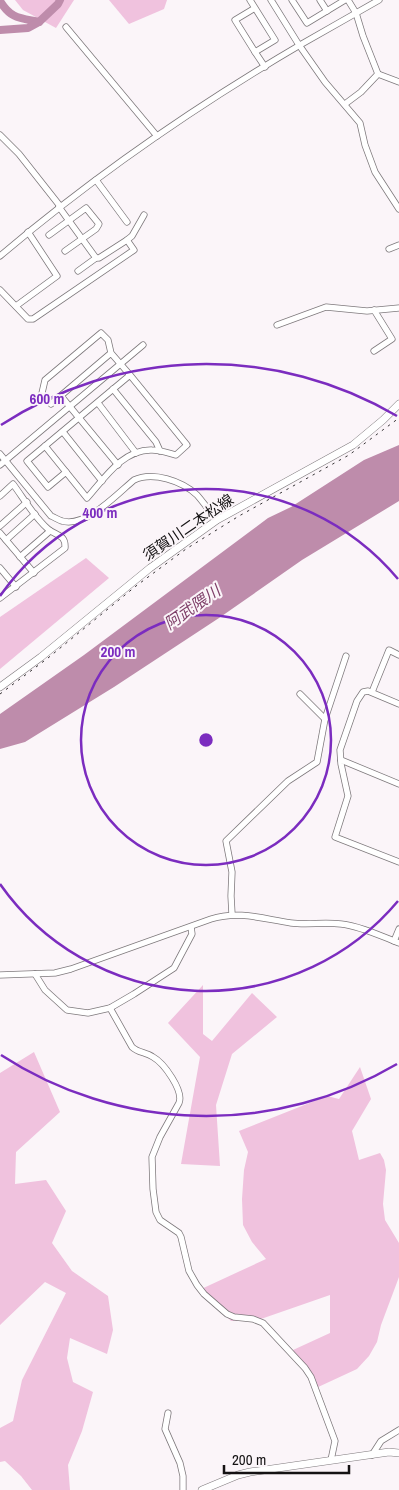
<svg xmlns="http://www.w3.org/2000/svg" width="399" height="1490" font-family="'Archivo Narrow','Noto Sans JP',sans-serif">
<rect width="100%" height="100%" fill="#fbf5f9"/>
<g fill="#f0c2de">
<path d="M15 0H74L56 28 23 10Z"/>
<path d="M109 0H167L164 9 129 24Z"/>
<path d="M86 558 109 578 0 669V617Z"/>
<path d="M203 985V1034L212 1041 252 993 277 1017 232 1054 216 1105 220 1166 181 1164 200 1057 168 1023Z"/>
<path d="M34 1052 60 1112 16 1152 15 1184 46 1180 66 1211 52 1243 72 1271 108 1296 113 1330 107 1354 70 1338 67 1358 73 1382 93 1392 82 1431 68 1465 70 1490H32L21 1476 5 1461 0 1462V1428L13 1421 22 1380 66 1293 45 1282 0 1325V1073Z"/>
<path d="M360 1067 371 1099 352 1131 359 1160 380 1153 384 1160 386 1170 383 1204 385 1220 399 1243V1277L381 1325 377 1342 369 1356 357 1369 316 1388 293 1350 330 1333V1295L258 1320 231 1321 206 1296 197 1291 266 1259 252 1242 243 1225 242 1199 244 1170 248 1152 239 1131 327 1096 339 1099Z"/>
</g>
<path fill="#be8cab" d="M399 445V501L302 560 219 618 114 687 25 742 0 749V714L84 655 268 518 291 507 364 460Z"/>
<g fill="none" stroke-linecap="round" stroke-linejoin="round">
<g stroke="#be8cab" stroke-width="8">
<path d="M0 1C11 19 20 18 39 22"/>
<path d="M0 30 28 28 39 22 58 4 60 0"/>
</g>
<g stroke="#7e797c" stroke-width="7">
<g id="minor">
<path d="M250 0 275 40 255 52 235 20 255 8"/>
<path d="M271 0 299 45 325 82 360 123 365 145 375 172 399 209"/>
<path d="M292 0 307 23 345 0"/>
<path d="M320 0 327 11"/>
<path d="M348 0 356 13 363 36 378 74"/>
<path d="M66 27 157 136"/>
<path d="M255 52 265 67"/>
<path d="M345 104 361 92 378 74 399 82"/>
<path d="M0 135 19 154 60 206"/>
<path d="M96 180 127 222"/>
<path d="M49 235 86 208 99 224 96 229 65 251"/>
<path d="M127 240 132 236 144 215"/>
<path d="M389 249 399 245"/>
<path d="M0 256C92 178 196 106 300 45 326 30 353 15 379 0"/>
<path d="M78 271 96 258"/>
<path d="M0 290 28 319H33L134 250 127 240 99 258H96L59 207"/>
<path d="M16 306 57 276 28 232"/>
<path d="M374 310 392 339 374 351"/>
<path d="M277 325 326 307 367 311 399 308"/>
<path d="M111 353 108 340 101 333 45 380 42 393 51 404 111 353 130 375 27 461 48 487 66 472 87 498C104 479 123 449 152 450 160 450 168 453 176 455L187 445 130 375"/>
<path d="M113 389 156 442 160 451"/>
<path d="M61 396 118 465"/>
<path d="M98 403 136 453"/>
<path d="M63 432 102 481"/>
<path d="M45 446 66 472"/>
<path d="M0 454 51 516C54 517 58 520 62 521 86 528 117 494 134 480 153 471 182 481 197 495 204 503 210 512 217 520"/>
<path d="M0 465 143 345"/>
<path d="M0 496 13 484C24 499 34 517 48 529 56 536 66 534 65 548L0 598"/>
<path d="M0 526 27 502"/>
<path d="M0 533 34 573"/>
<path d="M6 540 35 514"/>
<path d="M20 557 50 531"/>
<path d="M0 568 16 587"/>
<path d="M372 692 389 650 399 655"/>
<path d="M300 694 325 719"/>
<path d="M399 704 368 691 363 692 357 701 340 750 341 764 348 796 335 837 399 862"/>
<path d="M341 760 399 784"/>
<path d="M232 914 231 896 232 872 226 841 288 781 317 762 325 719 346 656"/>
<path d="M394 941 399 929"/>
<path d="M35 974 45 990 67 1010 88 1013 110 1008 134 994 174 968 192 934 191 927"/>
<path d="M0 975 55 973 71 969 211 919C239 910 263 919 291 923 307 925 324 922 341 924 360 926 381 936 399 943"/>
<path d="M110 1008 132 1047C138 1053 146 1052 153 1057 164 1063 184 1091 179 1103L160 1137 152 1157 153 1189 156 1212 160 1220 179 1233 181 1237 189 1271 197 1285 204 1294 227 1314 234 1317 253 1319 263 1323 305 1368 311 1377 335 1441 331 1460"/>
<path d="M168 1413 165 1429 180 1463 183 1476V1490"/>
<path d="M372 1455 381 1441 399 1430"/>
</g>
</g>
<g stroke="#7e797c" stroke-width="8">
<g id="major">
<path d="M0 687 41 657 150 568 217 520 353 445 383 420 399 404"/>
<path d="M202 1490 238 1475 250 1472 389 1452 399 1453"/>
</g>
</g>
<use href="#minor" stroke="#fff" stroke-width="5.5"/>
<use href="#major" stroke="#fff" stroke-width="7"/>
<path stroke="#383537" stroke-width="1" stroke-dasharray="2.5 5" stroke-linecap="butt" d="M0 694 48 658 136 586 186 549 239 516 349 455 399 418"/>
</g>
<g fill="none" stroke="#7b2cbf" stroke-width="2.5">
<circle cx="206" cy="740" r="125"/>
<path d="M398 901A251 251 0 0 1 0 884M0 596A251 251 0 0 1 398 579"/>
<path d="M397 1064A376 376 0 0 1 1 1055M1 425A376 376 0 0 1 397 416"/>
</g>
<g text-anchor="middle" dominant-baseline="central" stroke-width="4" stroke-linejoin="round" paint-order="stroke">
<g font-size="15" fill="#141213" stroke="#fbf5f9">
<text transform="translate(188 527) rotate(-34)">須賀川二本松線</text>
</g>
<g font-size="16" font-style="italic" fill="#7e3e68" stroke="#fbf5f9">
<text transform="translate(192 607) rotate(-35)">阿武隈川</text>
</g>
</g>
<circle cx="206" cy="740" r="8" fill="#7b2cbf" stroke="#fbf5f9" stroke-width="2.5"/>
<g font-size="15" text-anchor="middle" font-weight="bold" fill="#7b2cbf" stroke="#fbf5f9" stroke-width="4" stroke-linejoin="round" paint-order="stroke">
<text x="47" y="404">600 m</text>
<text x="100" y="518">400 m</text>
<text x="118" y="657">200 m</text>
</g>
<path d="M224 1465v8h125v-8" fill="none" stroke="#141213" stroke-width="2.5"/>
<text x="232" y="1465" font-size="15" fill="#141213" stroke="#fbf5f9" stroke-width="4" paint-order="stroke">200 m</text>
</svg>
